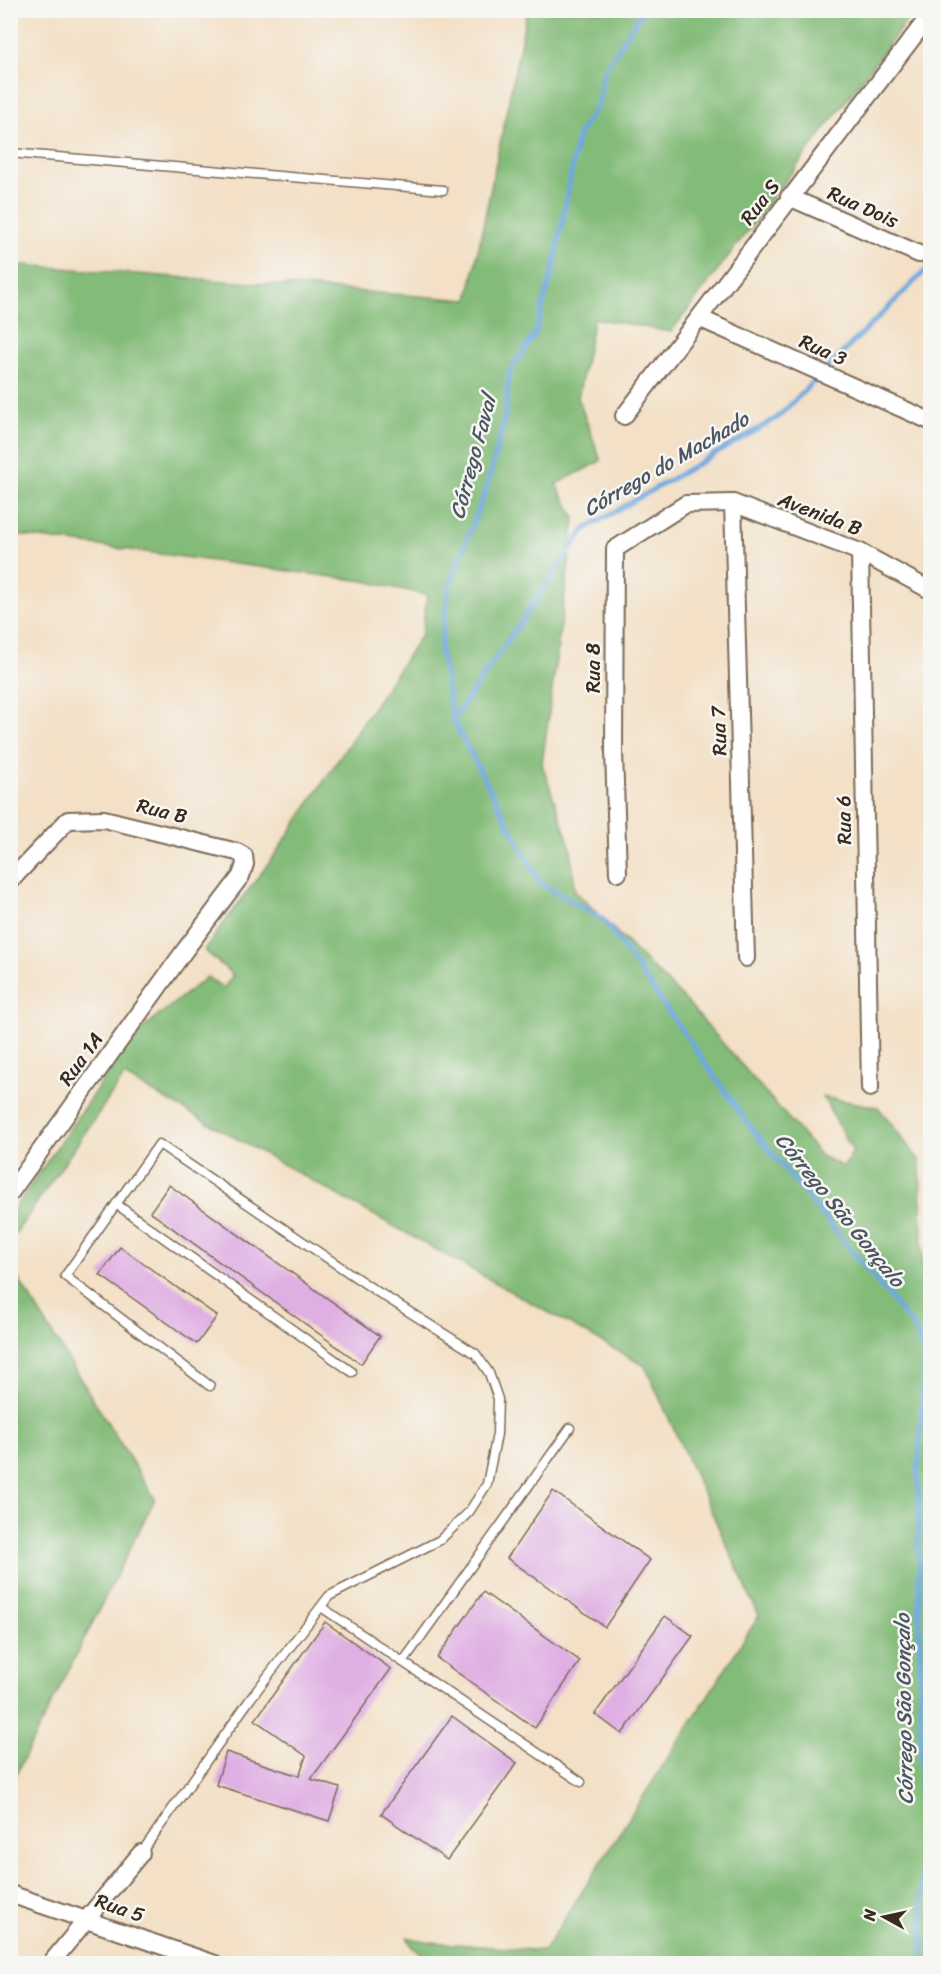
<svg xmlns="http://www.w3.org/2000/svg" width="941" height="1974" font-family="Sriracha,sans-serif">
<rect width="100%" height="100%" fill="#f6f6f2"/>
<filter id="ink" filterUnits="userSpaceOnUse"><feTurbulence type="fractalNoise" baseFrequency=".0167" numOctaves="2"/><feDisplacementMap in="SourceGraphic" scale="12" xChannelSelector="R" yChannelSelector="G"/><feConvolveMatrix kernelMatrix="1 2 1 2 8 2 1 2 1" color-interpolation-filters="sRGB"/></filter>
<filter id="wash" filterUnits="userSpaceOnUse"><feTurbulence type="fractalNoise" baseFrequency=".008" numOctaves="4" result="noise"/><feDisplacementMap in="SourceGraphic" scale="24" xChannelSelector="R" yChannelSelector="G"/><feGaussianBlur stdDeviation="1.35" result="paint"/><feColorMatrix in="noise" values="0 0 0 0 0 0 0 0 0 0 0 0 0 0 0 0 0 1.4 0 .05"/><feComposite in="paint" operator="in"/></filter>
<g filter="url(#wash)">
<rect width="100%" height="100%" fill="#f3e0c6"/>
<g fill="#83bb78" stroke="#5f724b" stroke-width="1.5">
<path d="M527 11H914L671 332 594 318 578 398 601 461 556 484 575 518 542 764 571 849 575 891 686 1001 821 1156 844 1167 853 1152 823 1097 878 1107 920 1161 930 1569V1963L436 1964 413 1948 407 1937 430 1942 544 1951 759 1616 645 1366 124 1076 11 1240V1214L133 1036 207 977 224 988 233 975 204 950 274 856 422 634 427 595 364 581 11 534V264L468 300Z"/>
<path d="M11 1267 155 1499 11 1784 10 1282 13 1278 11 1275Z"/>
</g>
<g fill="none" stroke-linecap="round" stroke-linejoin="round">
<g stroke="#6fa8df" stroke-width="5">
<path d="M643 10 604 70 598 105 578 135 554 267 535 334 509 373 505 417 486 490 449 587 440 650 453 720 540 883 603 919 749 1125 914 1327 925 1356 918 1473 923 1964"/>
<path d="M453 720 585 529 777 418 930 266"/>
</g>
</g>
<g id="blocks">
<g fill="#dfafe3">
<path d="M169 1185 380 1336 361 1364 150 1212Z"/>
<path d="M120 1247 217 1316 197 1344 100 1275Z"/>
<path d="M553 1491 650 1560 605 1627 507 1558Z"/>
<path d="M483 1592 580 1661 535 1728 437 1658Z"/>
<path d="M665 1616 693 1636 622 1734 595 1714Z"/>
<path d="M325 1622 391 1669 311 1779 340 1788 329 1821 216 1785 226 1752 299 1776 306 1756 255 1720Z"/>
<path d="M452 1716 517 1763 447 1860 381 1814Z"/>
</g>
</g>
</g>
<g filter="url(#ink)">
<use href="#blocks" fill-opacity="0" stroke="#7b6a59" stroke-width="1.5"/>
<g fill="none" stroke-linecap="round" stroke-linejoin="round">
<g stroke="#7b6a59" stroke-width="11">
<g id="lane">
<path d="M10 153 443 190"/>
<path d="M116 1204 352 1372"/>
<path d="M321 1607 581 1782"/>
<path d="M403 1662 570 1428"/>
<path d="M141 1853 251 1698 329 1596 440 1540 469 1512 487 1484 497 1434 498 1399 489 1373 476 1354 373 1289 159 1144 65 1276 210 1386"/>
</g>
</g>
<g stroke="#7b6a59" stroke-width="20">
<g id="street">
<path d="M789 197 919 254"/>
<path d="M699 318 930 421"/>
<path d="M624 416 930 15"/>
<path d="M733 503 746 958"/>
<path d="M860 552 870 1088"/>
<path d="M618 873 614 752 615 549 686 504 733 503 860 552 930 590"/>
<path d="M10 881 68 820 104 819 237 852 244 856 245 864 241 876 185 950 10 1193"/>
<path d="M10 1894 215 1964"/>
<path d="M50 1964 141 1853"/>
</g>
</g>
<use href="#lane" stroke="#fff" stroke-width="8"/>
<use href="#street" stroke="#fff" stroke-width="16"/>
</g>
</g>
<g text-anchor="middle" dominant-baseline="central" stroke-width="5" stroke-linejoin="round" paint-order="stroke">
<g font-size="20" fill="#3b2a1e" stroke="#f6f6f2">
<text transform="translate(760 202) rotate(-53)">Rua S</text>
<text transform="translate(863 207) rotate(24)">Rua Dois</text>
<text transform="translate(823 350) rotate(24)">Rua 3</text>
<text transform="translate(820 514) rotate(21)">Avenida B</text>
<text transform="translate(593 668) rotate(-90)">Rua 8</text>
<text transform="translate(719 731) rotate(-92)">Rua 7</text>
<text transform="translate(162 811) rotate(14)">Rua B</text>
<text transform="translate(844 820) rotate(-91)">Rua 6</text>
<text transform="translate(81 1059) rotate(-54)">Rua 1A</text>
<text transform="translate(120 1908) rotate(19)">Rua 5</text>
</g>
<g font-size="21" font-style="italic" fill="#4d5662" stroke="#f6f6f2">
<text transform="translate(473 457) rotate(-75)">Córrego Faval</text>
<text transform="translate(666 464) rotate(-30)">Córrego do Machado</text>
<text transform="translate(840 1210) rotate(51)">Córrego São Gonçalo</text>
<text transform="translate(904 1709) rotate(-91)">Córrego São Gonçalo</text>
</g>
</g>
<rect width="941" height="1974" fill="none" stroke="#f6f6f2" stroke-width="36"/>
<g transform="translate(884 1917) rotate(278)" stroke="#f6f6f2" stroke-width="4.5" paint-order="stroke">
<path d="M0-4.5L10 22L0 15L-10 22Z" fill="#3b2a1e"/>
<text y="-9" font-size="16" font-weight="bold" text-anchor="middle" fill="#3b2a1e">N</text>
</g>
</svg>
